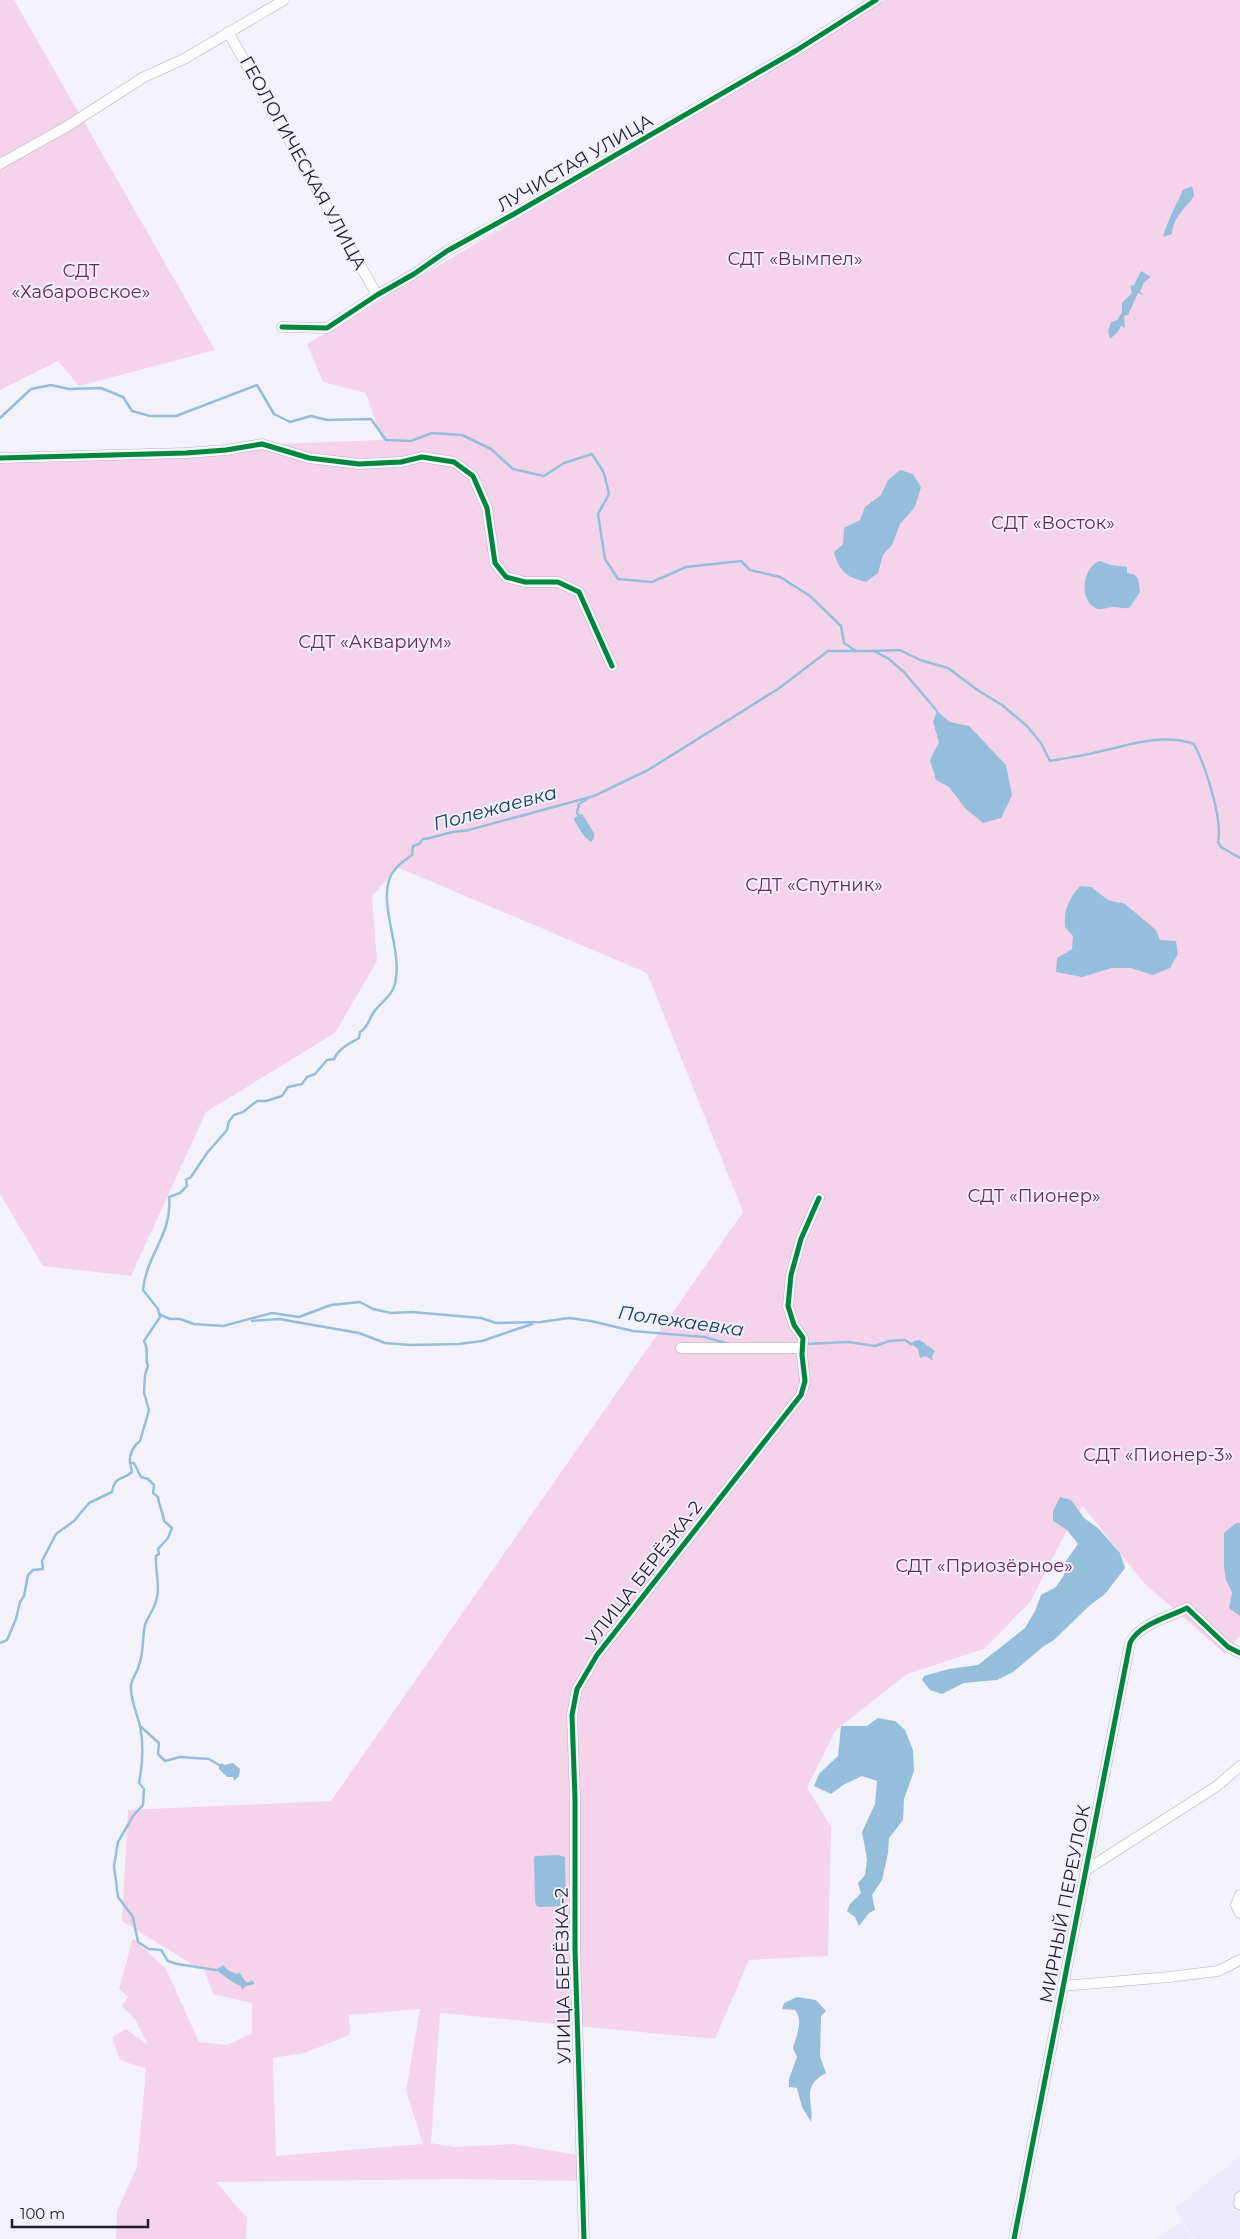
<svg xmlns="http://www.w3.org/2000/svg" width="1240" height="2239" font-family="Montserrat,sans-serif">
<rect width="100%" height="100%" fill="#f3f2fa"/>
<g fill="#ebe9fa">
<path d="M1240 2156V2239H1194L1175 2208Z"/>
<path d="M1182 2222 1192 2239H1156Z"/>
</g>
<g fill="#f5d4eb" fill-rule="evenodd">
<path d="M0 0H14L215 350 79 386 58 361 0 390Z"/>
<path d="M885 0H1240V1636L1225 1654 1144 1583 1083 1506 1067 1530 1030 1602 984 1649 907 1674 836 1730 807 1787 831 1827 828 1956 749 1960 715 2039 440 2013 431 2143 455 2147 514 2144 577 2155V2181L457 2179 216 2182 247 2218 246 2239H116L117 2211 137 2167 146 2069 120 2060 112 2037 126 2029 148 2045 135 2019 122 2006 128 1997 119 1989 133 1938 166 1969 199 2042 227 2045 252 2033V2003L213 1994 204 1969 198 1968 122 1921 128 1810 331 1801 743 1212 647 973 397 867 372 897 377 961 335 1033 206 1112 131 1276 43 1266 0 1194V457L9 454 382 440 366 393 323 382 307 344ZM420 2009 406 2091 423 2144 276 2156 273 2058 304 2053 350 2035 349 2015Z"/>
</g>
<g fill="#95bedd">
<path d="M1192 186 1194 196C1185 209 1173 217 1172 234L1163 237C1167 221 1176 206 1183 190Z"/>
<path d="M1141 271 1151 277 1144 282 1140 292 1144 295 1138 293 1128 315 1124 316 1125 328 1121 326 1118 332 1110 339 1108 331 1111 322 1117 320 1122 312V303L1132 293 1130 286 1134 285Z"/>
<path d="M900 470 913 474 921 487 915 507 900 524 892 545 883 555 878 573 866 582C846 577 839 571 834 552L843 544 844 528 860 520 865 507 881 495 888 480Z"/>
<path d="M1100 561 1111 565 1127 567V573L1133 574 1138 578 1140 592 1130 607C1124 610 1120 607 1114 607 1109 607 1103 610 1098 609 1077 603 1083 565 1100 561Z"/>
<path d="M937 711 950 722 969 726 1006 765 1012 795 1001 818 983 823 965 808 949 787 936 780 930 760 939 742 933 722Z"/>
<path d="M582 814 594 833V838L591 842 583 835 574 820V818Z"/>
<path d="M1080 886 1091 887 1108 900 1125 904 1156 930 1160 940 1176 941 1178 954 1170 968 1153 975 1131 968H1112L1082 977 1056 972 1057 958 1072 949 1073 936 1065 927C1064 909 1068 900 1080 886Z"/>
<path d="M920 1340 935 1351 932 1357 933 1361 926 1356 920 1358 918 1349 911 1344 914 1341Z"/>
<path d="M1060 1497 1071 1500 1084 1518 1098 1528 1120 1553 1125 1568 1105 1594 1089 1606 1054 1640 1044 1646 1013 1672 997 1680 964 1683 942 1694 930 1690 922 1680 924 1676 949 1669 978 1665 1025 1628 1035 1611 1041 1595 1056 1587 1064 1575 1066 1561 1078 1544 1067 1530 1053 1521V1511Z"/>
<path d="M1236 1523H1240V1616L1229 1608 1232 1592 1226 1580 1224 1567V1533Z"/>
<path d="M878 1718 895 1721 905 1730 913 1750 914 1771 904 1799 903 1820 889 1838 888 1853 882 1880 872 1895 875 1910 869 1913 859 1926 855 1917 847 1911 850 1904 861 1893 858 1883 865 1875 867 1859 862 1832 875 1804 877 1781 862 1776 843 1785 831 1794 814 1786 819 1774 838 1756 841 1726H867Z"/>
<path d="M222 1763 224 1765 233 1763 240 1769 239 1776 234 1781 233 1777H227L219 1769V1765Z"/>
<path d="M558 1855 565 1857 566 1906 539 1907 536 1905 535 1901 534 1859 535 1856Z"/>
<path d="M223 1965 229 1971 238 1974 239 1972 246 1982H250L252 1980 255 1984 246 1986 242 1990 241 1986C231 1982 225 1976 216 1970Z"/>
<path d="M797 1997 816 2000 826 2011 821 2016 820 2056 826 2073C800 2088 814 2099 811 2122L802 2107 797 2088 789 2087V2079L797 2057 793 2048C796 2036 804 2021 795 2010L782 2009 784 2003Z"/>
</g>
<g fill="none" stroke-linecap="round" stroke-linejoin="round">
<g stroke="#95bedd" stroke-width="2.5">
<path d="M0 418 31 389 51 385 69 389 101 388 123 397 132 411 150 416H176L257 385 274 414 290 422 311 416 327 420 371 419 386 440 411 441 432 433 462 435 491 449 513 469 544 476 564 463 592 454 604 473 609 494 598 514 605 559 618 579 652 582 686 567 741 561 750 570 780 577 810 596 841 626 844 643 856 651H874L889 659 904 672 937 711"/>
<path d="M874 651 900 650 920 660 948 668 979 691 1002 705 1027 726 1041 743 1050 761C1066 758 1082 756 1097 752 1130 745 1161 733 1194 744 1205 765 1223 819 1218 842L1221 847 1240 858"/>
<path d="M579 816 577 813 579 804 588 798"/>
<path d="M159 1314 170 1319H180L194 1324 223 1326 272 1313 299 1317 331 1305 360 1302 373 1309 391 1313 412 1312 481 1318 496 1323 541 1322 569 1318 591 1321 633 1331 704 1337 730 1344"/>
<path d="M252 1321 279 1319 359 1333 385 1343 411 1345 459 1344 482 1341 532 1324"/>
<path d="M805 1344 848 1342 875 1346 889 1341 905 1340 911 1344"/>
<path d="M0 1643 7 1640 16 1619 20 1602 24 1596 28 1575 33 1570 43 1569 42 1561 56 1534 74 1521 89 1503 112 1492C115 1475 122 1481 132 1472L130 1463"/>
<path d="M140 1726 159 1743 158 1754 165 1761 180 1757 209 1759 219 1765"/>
<path d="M216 1970 177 1964 168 1961 161 1950 149 1949 138 1942 133 1917 118 1897 114 1866 118 1842 133 1816 143 1805 144 1789 139 1783C143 1763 144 1746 140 1726 137 1713 130 1699 131 1686 132 1676 137 1674 139 1665 144 1652 142 1639 145 1625 148 1616 156 1607 157 1597 160 1584 155 1570 156 1556L159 1554 158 1549 168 1538 172 1528 164 1521C163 1512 159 1506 158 1497L153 1493 154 1485 148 1479 141 1477 134 1463H130C129 1455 133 1446 140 1441L149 1410 144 1393 145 1375 148 1366C144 1357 150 1351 144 1341L160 1317 158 1309 143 1290C146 1255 173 1234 169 1197L180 1193 187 1186 186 1180 191 1177 207 1153 227 1130 229 1121 234 1115 243 1112 257 1101H266L282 1096 288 1087 302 1084 307 1077 315 1074 327 1060 334 1059C339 1048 349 1044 359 1038L360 1032C370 1026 369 1016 377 1008 384 1000 392 995 395 984 403 952 380 910 389 880 392 870 403 861 412 855L413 846 419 844 423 839C438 838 449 830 465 831L594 796 648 770 778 689 828 651H856"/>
</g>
<g stroke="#b4b3bc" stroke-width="11">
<g id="minor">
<path d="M228 32 377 295"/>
<path d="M0 164 66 127 144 77 184 59 284 0"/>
<path d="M282 327 327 328 377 295 414 274 447 251 514 214 797 50 876 0"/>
<path d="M0 458 186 453 226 450 262 444 309 458 359 464 401 462 422 457 454 462 473 476 487 508 495 563 506 577 525 582H558L579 592 612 666"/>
<path d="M681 1348H802"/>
<path d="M1086 1870 1217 1786 1240 1766"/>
<path d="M1240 1895 1236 1905 1240 1913"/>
<path d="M1062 1986 1169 1977 1218 1971 1240 1960"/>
<path d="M1239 2204 1240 2197"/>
<path d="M584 2239 575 1949V1798L572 1715 577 1689 597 1655 801 1395 805 1381 802 1355 803 1338 794 1325 788 1306 791 1275 801 1239 819 1198"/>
<path d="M1014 2239 1130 1643C1139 1624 1169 1617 1187 1608L1228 1647 1240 1653"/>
</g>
</g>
<use href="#minor" stroke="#fdfdfe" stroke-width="10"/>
<g stroke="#f1effd" stroke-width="8">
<g id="cycleway">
<path d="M282 327 327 328 377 295 414 274 447 251 514 214 797 50 876 0"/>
<path d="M0 458 186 453 226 450 262 444 309 458 359 464 401 462 422 457 454 462 473 476 487 508 495 563 506 577 525 582H558L579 592 612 666"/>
<path d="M584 2239 575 1949V1798L572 1715 577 1689 597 1655 801 1395 805 1381 802 1355 803 1338 794 1325 788 1306 791 1275 801 1239 819 1198"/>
<path d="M1014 2239 1130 1643C1139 1624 1169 1617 1187 1608L1228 1647 1240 1653"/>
</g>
</g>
<use href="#cycleway" stroke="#00873e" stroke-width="5"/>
</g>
<g text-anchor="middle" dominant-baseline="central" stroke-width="4" stroke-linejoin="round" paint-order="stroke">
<g font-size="18" fill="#1e1c28" stroke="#f1effd">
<text transform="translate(303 163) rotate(61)">ГЕОЛОГИЧЕСКАЯ УЛИЦА</text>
<text transform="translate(575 163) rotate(-30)">ЛУЧИСТАЯ УЛИЦА</text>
<text transform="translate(644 1573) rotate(-52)">УЛИЦА БЕРЁЗКА-2</text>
<text transform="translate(1065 1904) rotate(-79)">МИРНЫЙ ПЕРЕУЛОК</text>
<text transform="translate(563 1976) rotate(-91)">УЛИЦА БЕРЁЗКА-2</text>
</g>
<g font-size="18" fill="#6d2757" stroke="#f1effd">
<text x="795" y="259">СДТ «Вымпел»</text>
<text x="81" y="271">СДТ<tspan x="81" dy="21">«Хабаровское»</tspan></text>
<text x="1053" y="523">СДТ «Восток»</text>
<text x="375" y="642">СДТ «Аквариум»</text>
<text x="814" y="885">СДТ «Спутник»</text>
<text x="1034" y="1196">СДТ «Пионер»</text>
<text x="1158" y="1455">СДТ «Пионер-3»</text>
<text x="984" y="1566">СДТ «Приозёрное»</text>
</g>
<g font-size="19" font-style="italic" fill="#12415d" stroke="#f1effd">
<text transform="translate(495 808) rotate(-15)">Полежаевка</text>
<text transform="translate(681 1321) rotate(8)">Полежаевка</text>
</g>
</g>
<path d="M12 2219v8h136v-8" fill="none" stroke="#1e1c28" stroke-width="2.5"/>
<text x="20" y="2219" font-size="15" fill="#1e1c28" stroke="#f1effd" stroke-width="4" paint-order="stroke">100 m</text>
</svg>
